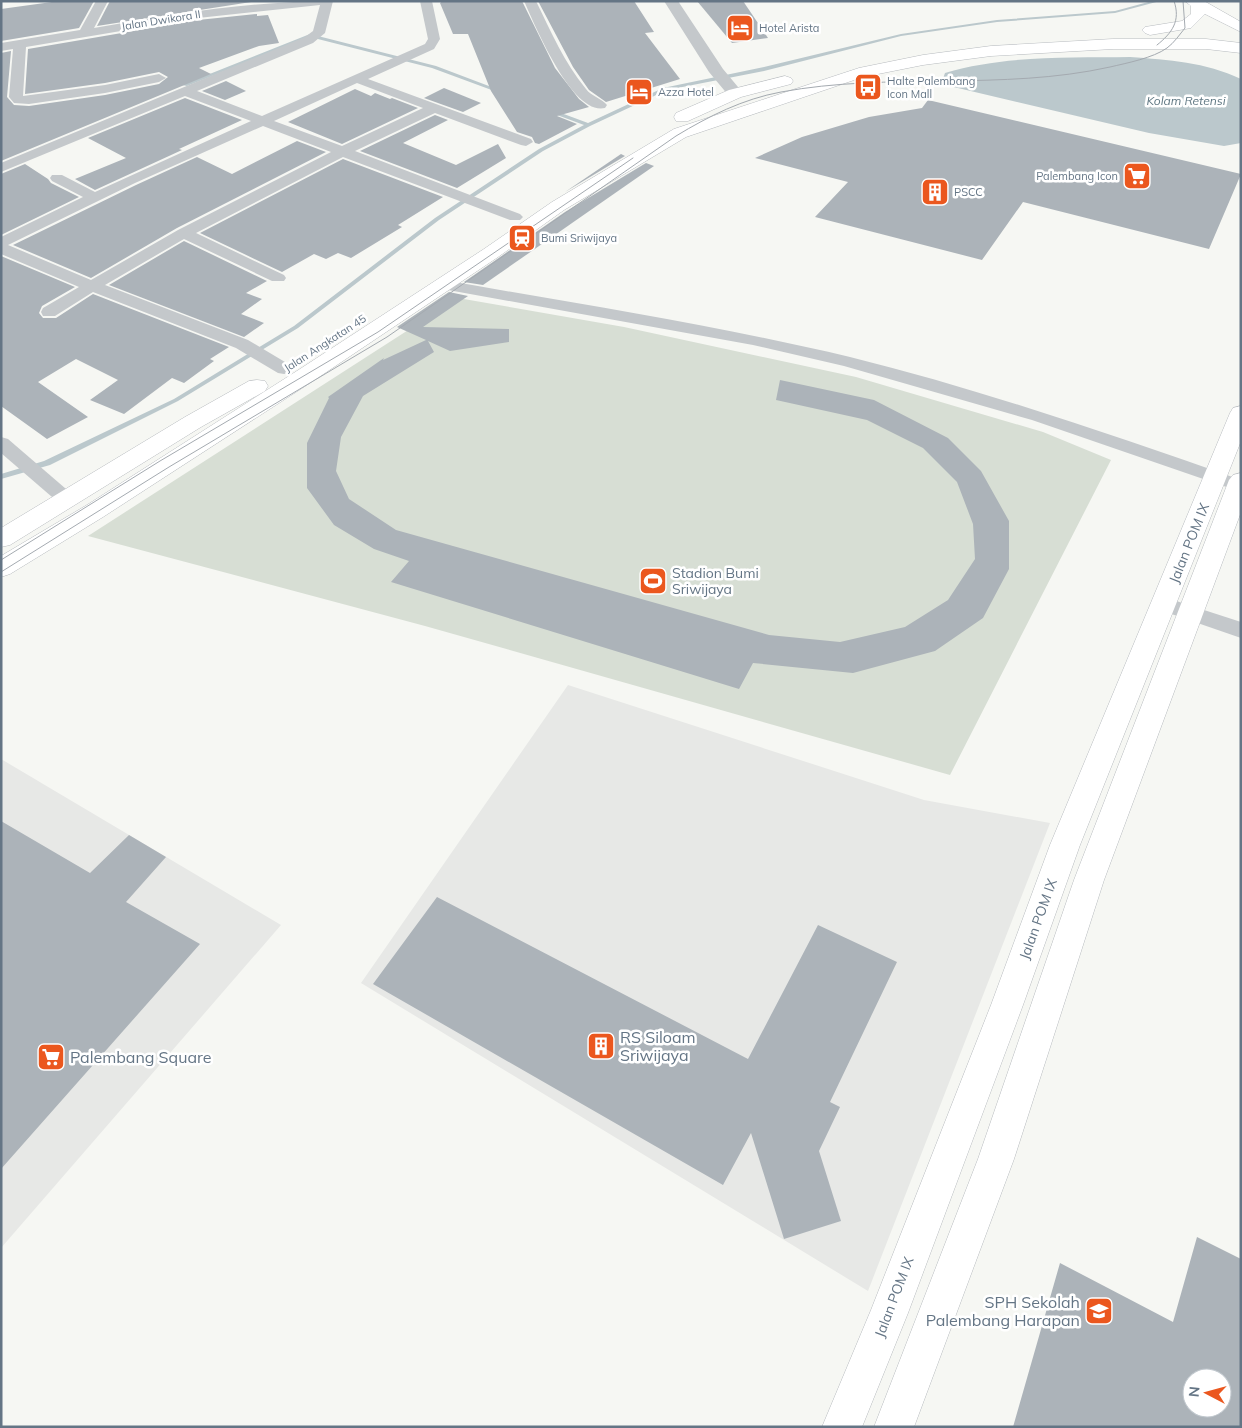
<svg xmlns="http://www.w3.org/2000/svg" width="1242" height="1428" font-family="Mulish,sans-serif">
<rect width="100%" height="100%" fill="#f6f7f3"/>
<g fill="#e7e8e6">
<path d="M568 685 924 800 1050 823 868 1291 361 983Z"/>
<path d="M1 759 281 925 1 1248Z"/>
</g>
<path fill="#d7ded4" d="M458 298 624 327 856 377 1043 432 1111 460 950 775 425 626 88 536Z"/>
<path fill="#bbc8cc" d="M1130 57C1169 60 1205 62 1241 79V143L1224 146 1149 133 941 84 945 73C1004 55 1069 58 1130 57Z"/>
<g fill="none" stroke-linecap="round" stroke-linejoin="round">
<g fill="#bbc8cc" fill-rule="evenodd">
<path d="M1152 1H1160L1115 13 997 22 901 36 764 71 667 90 590 126 543 151 439 220 298 328 178 401 50 465 1 479V474L44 461 174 399 294 326 435 218 539 149 584 125 549 112V110H553L588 123 663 88 764 67 901 34 997 20 1115 11Z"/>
<path d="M310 34 436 66 502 91 497 92 432 68 310 37 187 86 182 85Z"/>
</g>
</g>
<g fill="#acb3b9" fill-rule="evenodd">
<path d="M59 1H94L79 28 1 41V9Z"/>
<path d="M110 1H258L97 26Z"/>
<path d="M442 1H522L555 68 579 99 589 107 557 116 577 124 539 144 535 143 532 137 517 132 491 91 468 34H453L440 3Z"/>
<path d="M538 1H634L654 32 645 33 680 79 606 102 589 90 573 67Z"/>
<path d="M697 1H743L768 38 732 43Z"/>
<path d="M257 14V16L268 15 279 43 259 46 199 68 211 74 1 161V53L11 51 7 97 14 105 29 106 105 95 159 84 168 77 159 72 105 83 25 94 28 49 198 20Z"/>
<path d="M226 81 246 91 225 100 202 91Z"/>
<path d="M444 88 481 103 463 112 424 98Z"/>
<path d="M355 89 371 96 375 93 390 99 392 98 418 108 342 144 288 122Z"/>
<path d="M185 98 242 120 179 149 182 150 95 190 75 179 126 158 88 138Z"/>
<path d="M928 100 1241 174 1209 249 1023 202 982 260 815 217 848 182 755 158 802 137 869 117 922 108Z"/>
<path d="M435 115 448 120 403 143 456 165 498 144 506 158 457 188 360 151Z"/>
<path d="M297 141 326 152 177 228 91 278 13 245 136 185 197 157 232 174Z"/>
<path d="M621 154 625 156 565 192Z"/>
<path d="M343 159 443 197 398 225 402 227 351 258 338 253 326 259 314 254 282 272 200 233Z"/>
<path d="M646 163 654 166 483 285 464 282 565 212Z"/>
<path d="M25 164 48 179 51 183 79 197 1 235V174Z"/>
<path d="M184 241 267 281 246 293 262 299 241 314 264 323 244 337 109 285Z"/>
<path d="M1 256 75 287 42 306 39 313 43 318H56L93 294 229 347 210 359 214 361 184 383 172 378 124 414 90 400 118 380 76 359 38 382 88 417 47 439 1 406Z"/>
<path d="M449 292 468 296 423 327 509 329V342L450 351 428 341 434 352 363 396 341 437 336 471 349 499 396 530 769 635 840 642 905 627 948 600 975 559 973 524 957 482 923 448 867 420 776 400 780 380 874 400 948 438 981 471 1009 521V569L983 618 935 651 853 673 753 663 739 689 391 582 409 561 374 549 334 525 307 488V443L329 398 328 397 384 358 383 360 426 340 397 327Z"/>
<path d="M1 821 90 873 129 835 166 857 126 902 200 944 1 1169Z"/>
<path d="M437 897 748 1059 818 925 897 962 830 1102 840 1107 819 1151 841 1221 784 1239 751 1133 723 1185 373 984Z"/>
<path d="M1197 1237 1241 1259V1427H1013L1060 1263 1173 1322ZM1192 1378H1222V1408H1192Z"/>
</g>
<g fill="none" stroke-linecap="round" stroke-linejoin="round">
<g stroke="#b7bbbf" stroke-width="1">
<g id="primary">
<path d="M1185 1H1204L1241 22V32L1205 14 1191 28 1150 35 1145 33 1142 30 1145 27 1182 21 1191 14V6Z"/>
<path d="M1113 39H1206L1241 43V53L1206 49H1113L991 56 923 65 863 77 686 137 564 210 498 257 316 379 103 517 10 574 1 577V556L87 505 300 369 484 249 552 202 674 129 859 68 923 55 991 46Z"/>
<path d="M785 76 791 78 793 81 791 84 741 97 688 121H676L674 117 676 113 729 90Z"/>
<path d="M257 380 265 381 268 386 265 391 201 427 10 545 1 547V528L185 417 249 381Z"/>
<path d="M1241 406V441L1080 845 1023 1005 908 1313 862 1427H822L871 1310 991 1005 1050 845 1230 413 1233 408Z"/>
<path d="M1241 473V512L1104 880 1014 1159 914 1427H874L978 1159 1074 880 1229 480 1233 475Z"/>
</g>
</g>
<g fill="#c4c8cb" fill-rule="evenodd">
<path d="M96 1H108L94 28C173 14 252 1 333 1L325 33 313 43 197 91 262 116 425 44 428 39 420 1H432L440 39 434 49 368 79 531 139 533 142 526 146 521 145 435 113 355 151 520 214 523 217 520 220H510L343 157 196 233 284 275 286 278 284 281H272L184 239 105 285 248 340 290 365 293 369 290 373 284 374 278 373 236 348 93 292 55 316H43L41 312 43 308 79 287 1 254V237L83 197 52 181 50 178 52 175H62L95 192 251 121 185 96 1 172V163L305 37 313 31 320 5 198 18 26 47 23 96 105 85 159 74 166 78 159 82 105 93 29 104 14 103 9 97 13 49 1 51V43L80 30ZM357 83 423 108 342 146 274 121ZM263 126 331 152 178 230 91 280 8 245 135 183Z"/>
<path d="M524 1H536C551 32 564 62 586 89 591 96 601 98 607 105L605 108C572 116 535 25 524 1Z"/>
<path d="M443 280C579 304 716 325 850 357 983 390 1112 435 1241 480V492L1032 420 844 366 753 345 437 288 435 285 437 282Z"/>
<path d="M1 437 8 439 73 495 76 499 73 503 66 505 59 503 1 453Z"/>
<path d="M1164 597 1241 622V638L1157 609 1154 604 1157 599Z"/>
</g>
<path fill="#c4c8cb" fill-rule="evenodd" d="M664 1H678L723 69 743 93 741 96H729L709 72Z"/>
<use href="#primary" fill="#fff" fill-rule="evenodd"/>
<g stroke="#a4aab0" stroke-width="1">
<path d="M1157 45C1172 33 1181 21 1174 1"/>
<path d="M1 560 160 461 378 332 633 158"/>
<path d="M1 572 169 467 387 337 676 136C709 116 743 99 781 92 889 72 1002 91 1110 67 1127 63 1153 58 1167 48 1174 43 1180 34 1185 28L1183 1"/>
</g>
</g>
<defs>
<g id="hotel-square" transform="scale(1.4375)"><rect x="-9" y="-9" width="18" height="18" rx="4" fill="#eb571e" stroke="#fff"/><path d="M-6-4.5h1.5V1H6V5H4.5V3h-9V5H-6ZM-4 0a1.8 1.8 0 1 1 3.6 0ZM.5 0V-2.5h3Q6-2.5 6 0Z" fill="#fff"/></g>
<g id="bus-square" transform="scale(1.4375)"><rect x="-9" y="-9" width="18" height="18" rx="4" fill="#eb571e" stroke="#fff"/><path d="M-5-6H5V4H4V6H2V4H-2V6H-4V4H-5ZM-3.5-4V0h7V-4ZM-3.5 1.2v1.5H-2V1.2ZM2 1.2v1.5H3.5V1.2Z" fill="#fff"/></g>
<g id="supermarket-square" transform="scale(1.4375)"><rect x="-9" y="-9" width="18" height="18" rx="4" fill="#eb571e" stroke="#fff"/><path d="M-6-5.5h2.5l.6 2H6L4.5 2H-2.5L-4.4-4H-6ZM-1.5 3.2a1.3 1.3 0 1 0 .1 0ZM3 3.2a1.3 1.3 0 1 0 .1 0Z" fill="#fff"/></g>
<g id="building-square" transform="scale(1.4375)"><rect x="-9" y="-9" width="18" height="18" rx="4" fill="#eb571e" stroke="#fff"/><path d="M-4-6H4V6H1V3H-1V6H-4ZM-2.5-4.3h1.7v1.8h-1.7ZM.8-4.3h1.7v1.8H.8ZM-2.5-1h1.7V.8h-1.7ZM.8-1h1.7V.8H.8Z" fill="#fff"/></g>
<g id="station-square" transform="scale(1.4375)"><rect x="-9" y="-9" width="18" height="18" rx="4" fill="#eb571e" stroke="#fff"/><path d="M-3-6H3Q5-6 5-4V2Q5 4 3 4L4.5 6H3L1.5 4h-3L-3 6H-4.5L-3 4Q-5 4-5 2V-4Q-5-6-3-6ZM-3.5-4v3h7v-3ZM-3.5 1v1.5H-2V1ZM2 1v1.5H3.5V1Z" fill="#fff"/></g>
<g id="stadium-square" transform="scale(1.4375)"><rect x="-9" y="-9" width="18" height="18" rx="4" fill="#eb571e" stroke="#fff"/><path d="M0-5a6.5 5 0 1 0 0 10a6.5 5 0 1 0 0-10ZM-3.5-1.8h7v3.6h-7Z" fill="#fff"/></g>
<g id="school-square" transform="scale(1.4375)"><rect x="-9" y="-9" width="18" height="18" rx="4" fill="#eb571e" stroke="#fff"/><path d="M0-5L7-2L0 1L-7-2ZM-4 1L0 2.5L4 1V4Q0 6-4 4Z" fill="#fff"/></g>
</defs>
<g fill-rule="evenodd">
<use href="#hotel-square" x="740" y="28"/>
<use href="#bus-square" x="868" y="87"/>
<use href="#hotel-square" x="639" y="92"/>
<use href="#supermarket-square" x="1137" y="176"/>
<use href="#building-square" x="935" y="192"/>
<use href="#station-square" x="522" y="238"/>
<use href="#stadium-square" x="653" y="581"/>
<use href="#building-square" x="601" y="1046"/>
<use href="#supermarket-square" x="51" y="1057"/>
<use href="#school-square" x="1099" y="1311"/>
</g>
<g text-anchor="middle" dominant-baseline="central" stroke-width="5" stroke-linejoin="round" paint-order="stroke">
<g font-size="11" fill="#647585" stroke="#fff">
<text transform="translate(161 20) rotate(-9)">Jalan Dwikora II</text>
<text transform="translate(325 343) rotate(-33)">Jalan Angkatan 45</text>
</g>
<g font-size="11" fill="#647585" stroke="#fff" text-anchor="start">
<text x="759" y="28">Hotel Arista</text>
<text x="887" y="81">Halte Palembang<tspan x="887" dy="13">Icon Mall</tspan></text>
<text x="658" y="92">Azza Hotel</text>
<text x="1118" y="176" text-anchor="end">Palembang Icon</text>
<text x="954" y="192">PSCC</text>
<text x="541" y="238">Bumi Sriwijaya</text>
</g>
<g font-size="12" font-style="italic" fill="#5f7782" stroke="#fff">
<text x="1186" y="100">Kolam Retensi</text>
</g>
<g font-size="14" fill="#647585" stroke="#fff">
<text transform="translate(1189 543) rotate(-68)">Jalan POM IX</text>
<text transform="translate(1038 919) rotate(-70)">Jalan POM IX</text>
<text transform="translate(894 1297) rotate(-69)">Jalan POM IX</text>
</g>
<g font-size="14" fill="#647585" stroke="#fff" text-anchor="start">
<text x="672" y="573">Stadion Bumi<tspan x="672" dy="16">Sriwijaya</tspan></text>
</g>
<g font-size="16" fill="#647585" stroke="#fff" text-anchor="start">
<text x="620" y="1037">RS Siloam<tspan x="620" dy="18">Sriwijaya</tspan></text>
<text x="70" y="1057">Palembang Square</text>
<text x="1080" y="1302" text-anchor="end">SPH Sekolah<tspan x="1080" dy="18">Palembang Harapan</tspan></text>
</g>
</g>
<rect width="1242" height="1428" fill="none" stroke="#647585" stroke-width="5"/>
<g transform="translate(1207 1393) rotate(276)"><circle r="24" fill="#ffffff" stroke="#c1c8ce"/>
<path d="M0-4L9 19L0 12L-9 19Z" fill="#eb571e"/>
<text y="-8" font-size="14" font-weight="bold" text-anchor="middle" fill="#647585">N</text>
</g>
</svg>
